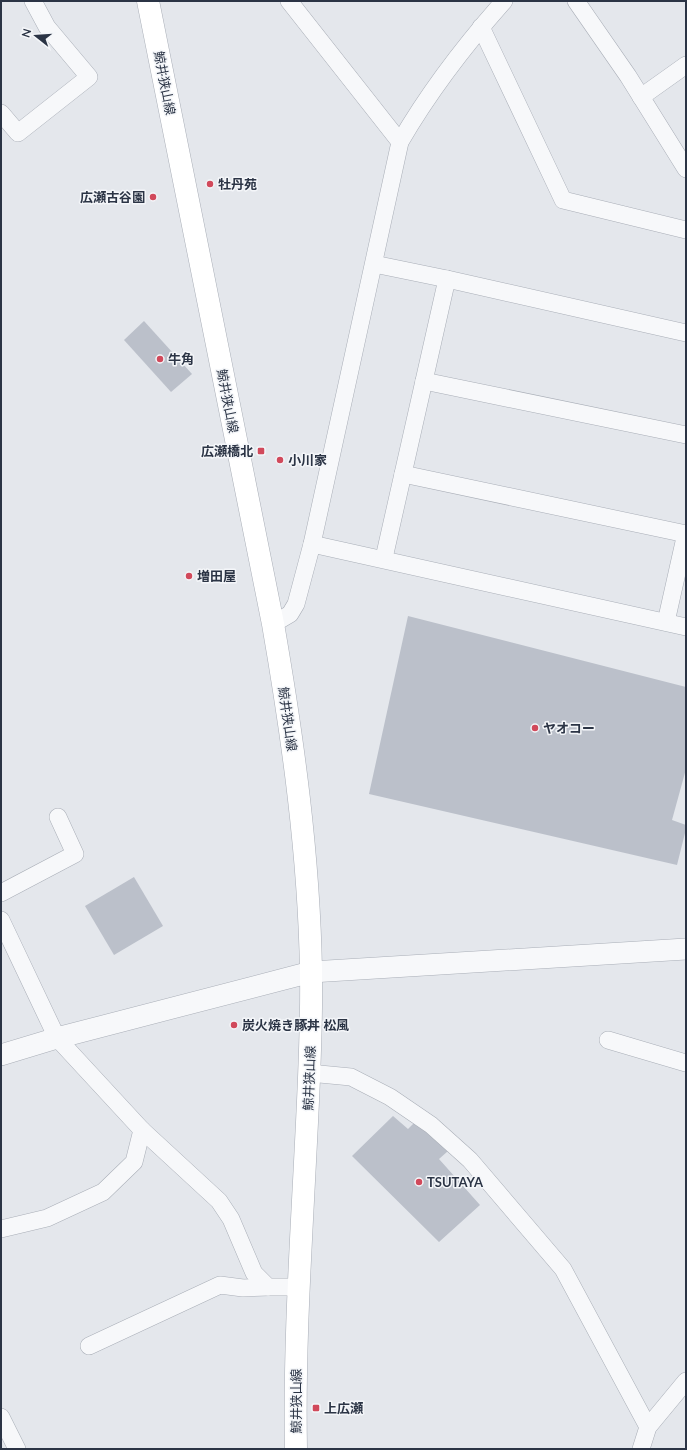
<svg xmlns="http://www.w3.org/2000/svg" width="687" height="1450" font-family="Lato,'Noto Sans JP',sans-serif">
<rect width="100%" height="100%" fill="#e4e7ec"/>
<g fill="#bbc0ca">
<path d="M144 321 192 374 171 392 124 340Z"/>
<path d="M408 616 686 687V769L672 820 686 825V829L677 865 369 794Z"/>
<path d="M134 877 163 926 114 955 85 906Z"/>
<path d="M393 1116 408 1129 416 1121 448 1151 439 1159 480 1205 439 1242 352 1156Z"/>
</g>
<g fill="none" stroke-linecap="round" stroke-linejoin="round">
<g stroke="#a9aeb7" stroke-width="18">
<g id="minor">
<path d="M289 1 400 142"/>
<path d="M576 1 628 76 686 169"/>
<path d="M481 27 563 200 686 230"/>
<path d="M641 97 686 65"/>
<path d="M1 113 18 133 89 77 47 27 33 1"/>
<path d="M374 264 447 279"/>
<path d="M424 381 686 435"/>
<path d="M403 474 686 534"/>
<path d="M312 544 686 627"/>
<path d="M384 558 447 279 686 333"/>
<path d="M666 622 686 533"/>
<path d="M273 624 290 614 296 604 312 544 400 142C429 92 465 45 504 1"/>
<path d="M1 893 75 854 58 817"/>
<path d="M1 920 57 1038 142 1130 134 1162 103 1192 47 1218 1 1229"/>
<path d="M608 1040 686 1063"/>
<path d="M309 1073 351 1077 390 1097 431 1125 470 1160 563 1269 648 1427"/>
<path d="M142 1130 219 1201 231 1219 254 1273 268 1287H299"/>
<path d="M89 1346 220 1285 243 1288 268 1287"/>
<path d="M1 1417 17 1449"/>
<path d="M641 1449 648 1427 686 1381"/>
</g>
</g>
<g stroke="#a9aeb7" stroke-width="22">
<path id="tertiary" d="M1 1055 57 1038 311 972 686 949"/>
</g>
<g stroke="#a9aeb7" stroke-width="23">
<path id="secondary" d="M148 1 273 624C293 739 309 855 311 971 312 1028 309 1085 306 1142 301 1244 294 1346 296 1449"/>
</g>
<use href="#minor" stroke="#f7f8fa" stroke-width="17"/>
<use href="#tertiary" stroke="#f7f8fa" stroke-width="21"/>
<use href="#secondary" stroke="#fff" stroke-width="22"/>
</g>
<g fill="#d1495b" stroke="#f4f6f9" stroke-width="1.5">
<circle cx="210" cy="184" r="4"/>
<circle cx="153" cy="197" r="4"/>
<circle cx="160" cy="359" r="4"/>
<rect x="257" y="447" width="8" height="8" rx="2"/>
<circle cx="280" cy="460" r="4"/>
<circle cx="189" cy="576" r="4"/>
<circle cx="535" cy="728" r="4"/>
<circle cx="234" cy="1025" r="4"/>
<circle cx="419" cy="1182" r="4"/>
<rect x="312" y="1404" width="8" height="8" rx="2"/>
</g>
<g text-anchor="middle" dominant-baseline="central" stroke-width="3" stroke-linejoin="round" paint-order="stroke">
<g font-size="13" fill="#2b3445" stroke="#f4f6f9">
<text transform="translate(165 83) rotate(79)">鯨井狭山線</text>
<text transform="translate(228 401) rotate(79)">鯨井狭山線</text>
<text transform="translate(288 719) rotate(82)">鯨井狭山線</text>
<text transform="translate(309 1078) rotate(-88)">鯨井狭山線</text>
<text transform="translate(296 1401) rotate(-90)">鯨井狭山線</text>
</g>
<g font-size="13" font-weight="bold" fill="#2b3445" stroke="#f4f6f9" text-anchor="start">
<text x="218" y="184">牡丹苑</text>
<text x="145" y="197" text-anchor="end">広瀬古谷園</text>
<text x="168" y="359">牛角</text>
<text x="253" y="451" text-anchor="end">広瀬橋北</text>
<text x="288" y="460">小川家</text>
<text x="197" y="576">増田屋</text>
<text x="543" y="728">ヤオコー</text>
<text x="242" y="1025">炭火焼き豚丼 松風</text>
<text x="427" y="1182">TSUTAYA</text>
<text x="324" y="1408">上広瀬</text>
</g>
</g>
<rect width="687" height="1450" fill="none" stroke="#2b3445" stroke-width="4"/>
<g transform="translate(36 36) rotate(287)" stroke="#f4f6f9" stroke-width="3" paint-order="stroke">
<path d="M0-3L7 15L0 10L-7 15Z" fill="#2b3445"/>
<text y="-6" font-size="11" font-weight="bold" text-anchor="middle" fill="#2b3445">N</text>
</g>
</svg>
